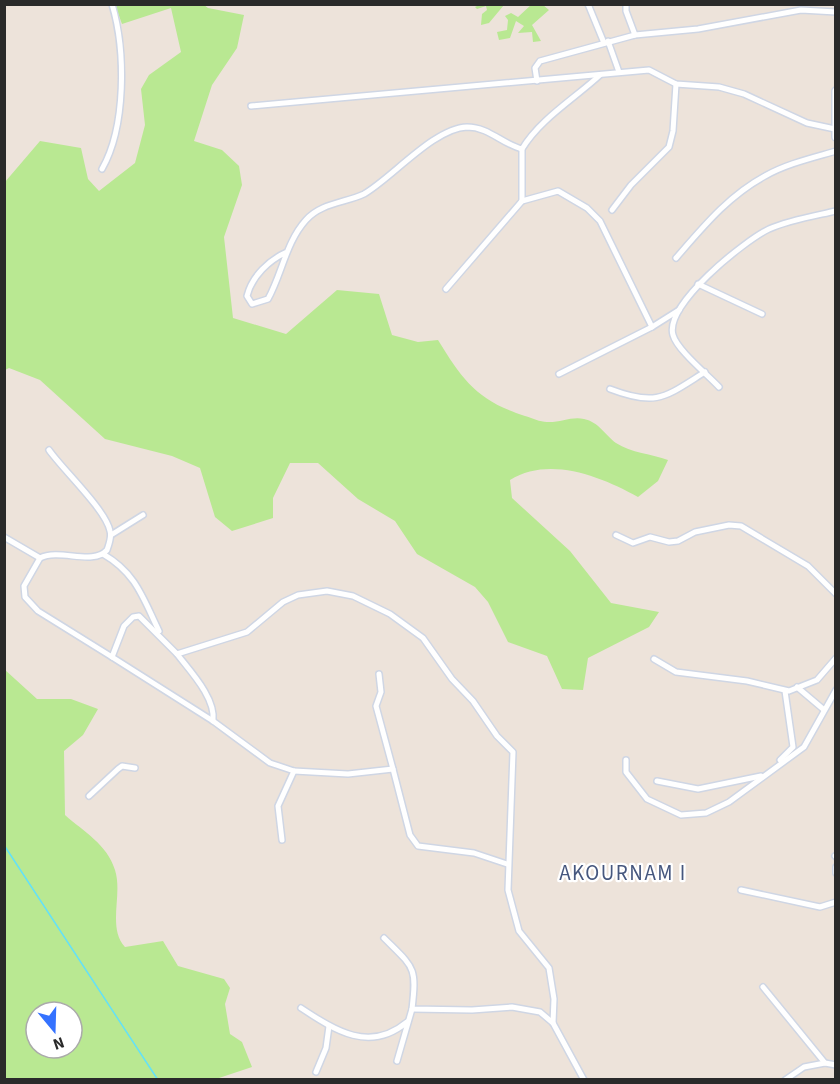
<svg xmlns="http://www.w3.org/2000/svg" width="840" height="1084" font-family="'Source Sans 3',sans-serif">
<rect width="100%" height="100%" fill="#ede3da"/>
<g fill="#b9e892" fill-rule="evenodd">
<path d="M532 4 543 5 549 10 532 25 541 41 533 42 532 32 518 33 524 26 516 21 510 38 499 40 497 32 507 30 508 20 505 16 511 13 518 17Z"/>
<path d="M115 5H204L208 8 244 15 237 48 212 85 194 141 222 150 239 166 242 185 224 237 233 318 286 334 337 290 379 294 392 335 418 342 438 340C463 381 478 401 525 416 532 418 540 422 547 422 559 423 572 416 584 419 599 422 605 435 616 443 631 453 652 454 668 460L658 481 638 497C600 476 549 456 510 480L512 498 570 551 611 603 659 612 649 627 588 658 583 690 562 689 547 656 508 642 488 602 475 587 417 554 395 521 358 499 318 463H290L273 498V518L232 531 215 517 200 468 172 456 105 439 40 380 9 368 5 370V182L40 141 81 148 88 179 99 191 135 163 145 125 141 89 149 75 181 52 171 8 122 24Z"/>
<path d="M479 5V4L504 5 489 23 481 25 482 14 487 10 486 6 477 9 475 7Z"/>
<path d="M4 669 37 699H71L98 709 83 735 64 751 65 815C84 832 107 844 115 870 123 895 107 927 125 947L163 941 178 966 224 979 230 988 225 1004 230 1034 242 1042 252 1067 216 1079H5ZM36 1012H72V1048H36Z"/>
</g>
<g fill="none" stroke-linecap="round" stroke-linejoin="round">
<path stroke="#64e1f8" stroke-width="1.5" d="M4 845 158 1080"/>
<g stroke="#cfd6e4" stroke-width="8">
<g id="minor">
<path d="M588 4 604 43"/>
<path d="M626 4V11L635 35"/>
<path d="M608 41 619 72"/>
<path d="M537 81 535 68 540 61 635 35 698 29 801 10 836 12"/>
<path d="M251 106 649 70 676 84 719 87 744 94 807 123 835 129"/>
<path d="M102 169C126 127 126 51 112 4"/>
<path d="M522 201V149C540 119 574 99 600 75"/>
<path d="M612 210 631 185 669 147 673 131 676 84"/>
<path d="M287 252C269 260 252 276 247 296L252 304 268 299C282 274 286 242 306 220 321 203 345 203 364 194 392 178 434 128 467 127 489 127 502 144 522 149"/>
<path d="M676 258C703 227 728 196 765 176 786 164 812 158 836 151"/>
<path d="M698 284 762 314"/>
<path d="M446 289 522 201 558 191 587 208 600 221 652 327"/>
<path d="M559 374 652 327 679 310"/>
<path d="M719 387C708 375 677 350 673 335 664 305 744 241 769 229 789 220 814 216 836 211"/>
<path d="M610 389C657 407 665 397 705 372"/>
<path d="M49 450C63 470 106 510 110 531 112 537 109 544 107 550 93 566 60 548 40 558L24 586 25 597 38 611 112 657 124 626 133 617 139 616 177 654 247 632 283 602 298 595 327 591 353 596 390 614 423 638 452 679 473 701 497 736 513 752 508 890 519 931 549 968 554 999 553 1023"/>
<path d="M111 535 143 515"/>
<path d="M616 535 633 543 650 537 669 542 678 541 695 532 729 525 741 526 808 566 836 594"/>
<path d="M4 537 40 558"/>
<path d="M103 554C136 573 143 598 159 631"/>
<path d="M177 654C190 671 216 698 213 721"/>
<path d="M112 657 213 721 270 763 294 771 348 774 393 769 410 835 418 846 474 853 507 864"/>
<path d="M654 659 676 672 747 681 789 691 817 680 836 658"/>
<path d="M379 674 381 692 376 706 393 769"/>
<path d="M797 687 823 709"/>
<path d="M626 760V772L647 799 681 815 706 813 729 802 804 747 836 690"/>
<path d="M780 760 793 747 785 691"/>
<path d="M657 781 698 789 761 776"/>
<path d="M89 796 118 769 122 766 135 768"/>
<path d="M282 840 278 806 294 771"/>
<path d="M835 856 836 857"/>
<path d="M836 867V873"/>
<path d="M741 890 820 907 836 902"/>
<path d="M384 938C414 968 417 966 412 1009L472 1010 512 1007 540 1012 553 1023 584 1080"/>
<path d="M763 987 825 1063 836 1065"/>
<path d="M301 1008C336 1031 370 1053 407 1022"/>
<path d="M397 1061 412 1009"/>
<path d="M316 1072 326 1048 329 1026"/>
<path d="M785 1080 804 1067 825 1063"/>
</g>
</g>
<g stroke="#cfd6e4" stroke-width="10">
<path id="tertiary" d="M836 91V137"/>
</g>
<use href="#minor" stroke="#fff" stroke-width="5"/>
<use href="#tertiary" stroke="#fff" stroke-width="7"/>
</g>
<g text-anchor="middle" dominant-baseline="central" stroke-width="4.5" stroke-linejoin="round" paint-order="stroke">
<g font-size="21" letter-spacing="1.5" fill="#46577e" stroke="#fff">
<text x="623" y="873">AKOURNAM I</text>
</g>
</g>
<rect width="840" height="1084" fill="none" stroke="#2a2a2a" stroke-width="12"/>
<g transform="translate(54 1030) rotate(161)"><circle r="28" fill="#ffffff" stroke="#aaaaaa" stroke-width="1.5"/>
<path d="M0-4.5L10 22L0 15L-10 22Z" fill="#3572ff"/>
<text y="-9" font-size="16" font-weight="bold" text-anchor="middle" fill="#2a2a2a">N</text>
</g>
</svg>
